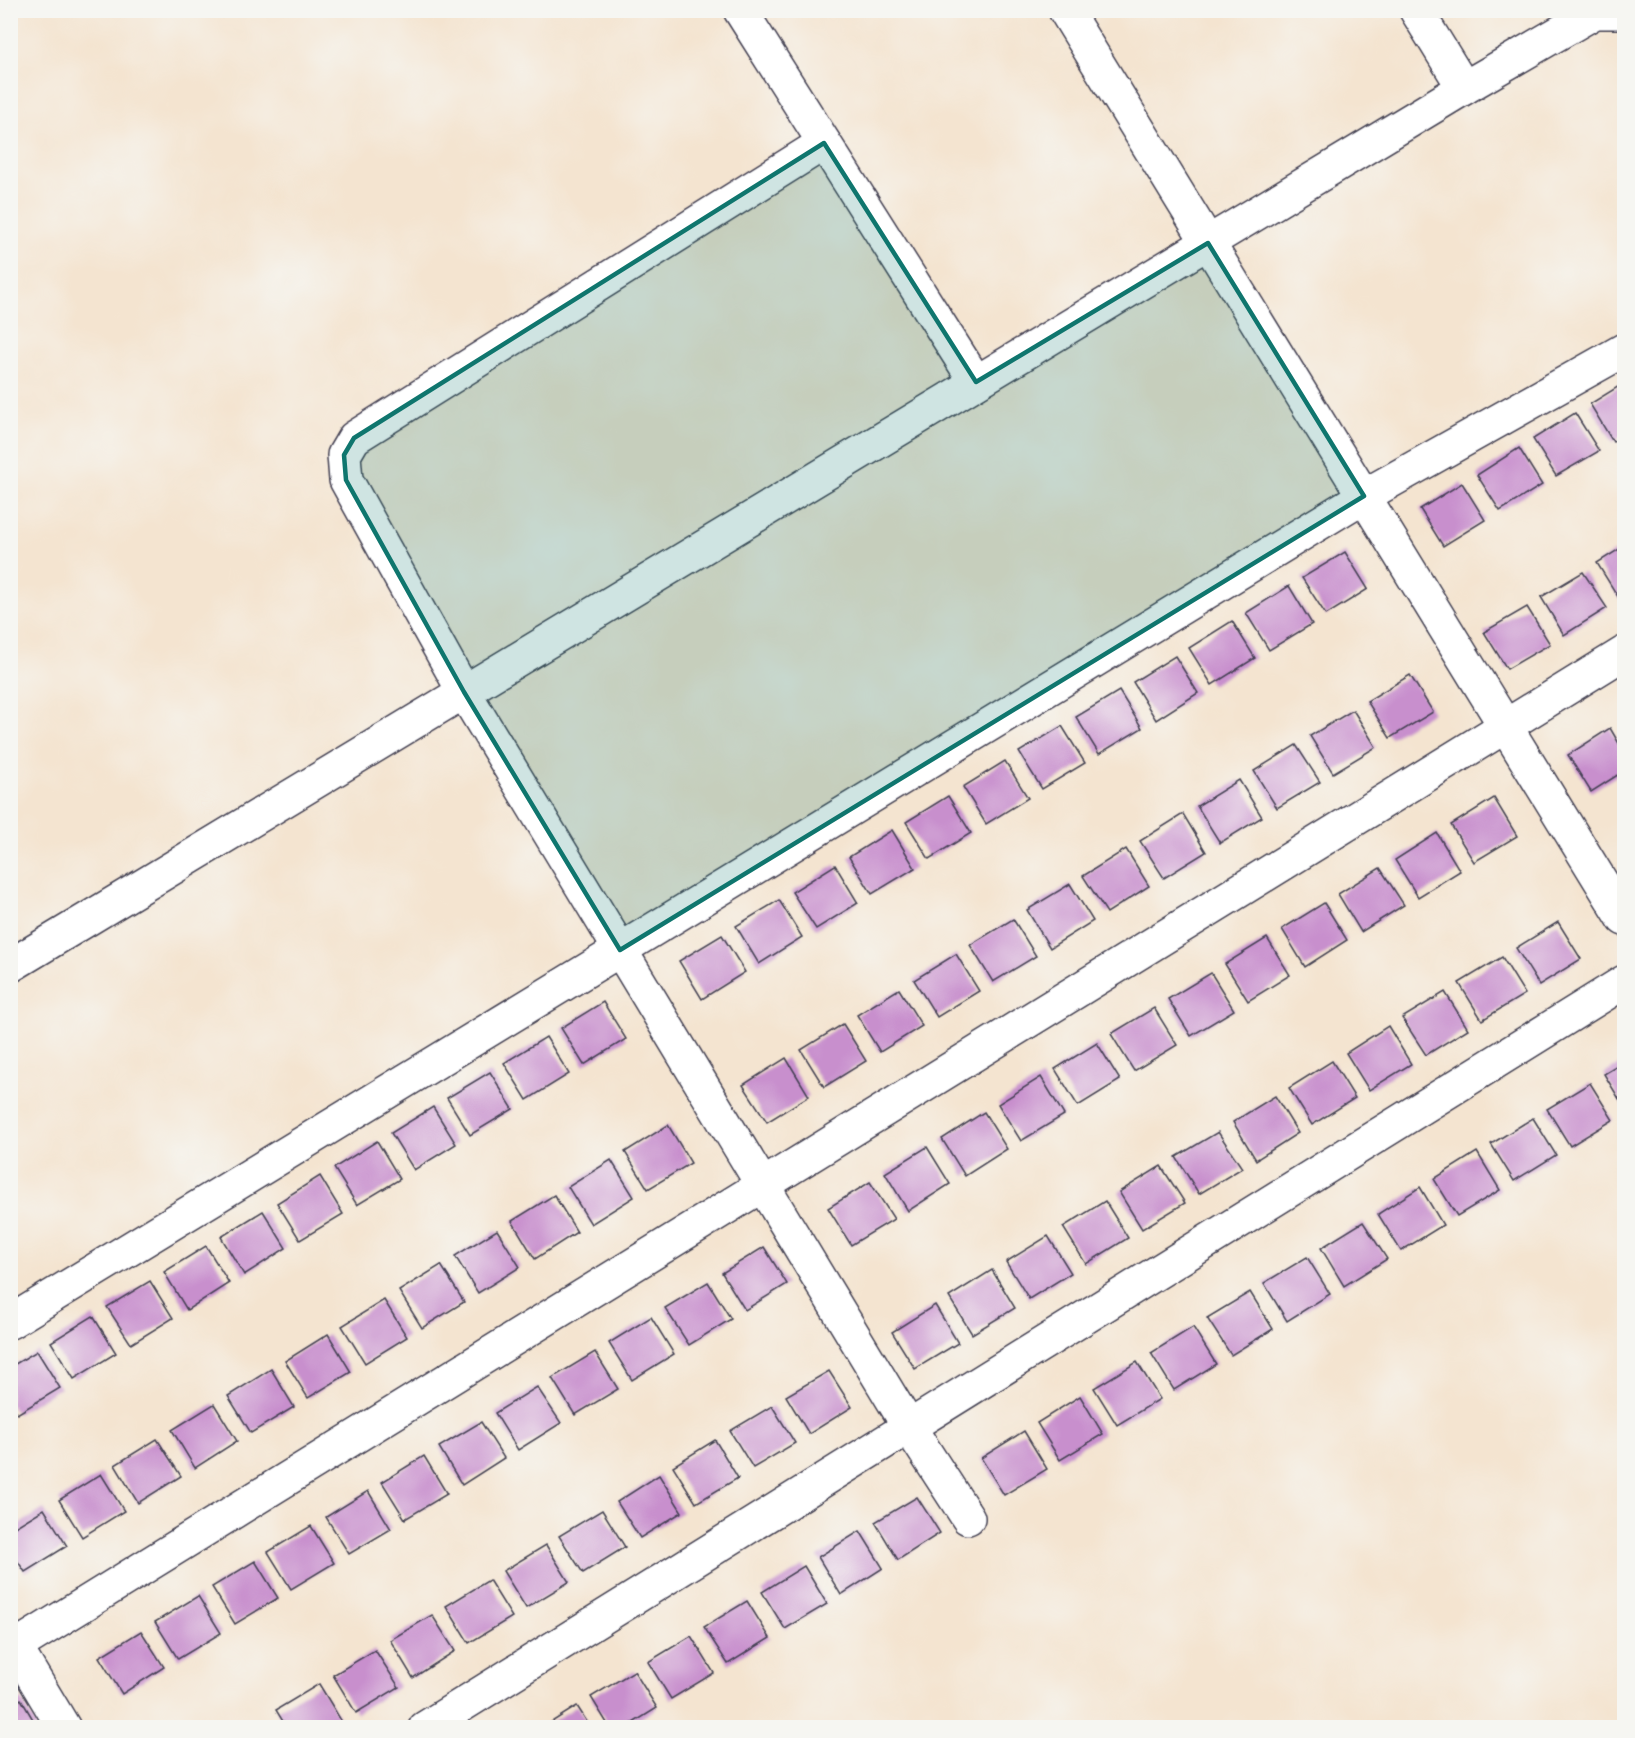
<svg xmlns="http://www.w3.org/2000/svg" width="1635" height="1738" font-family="'Shantell Sans',sans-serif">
<rect width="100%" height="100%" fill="#f6f6f2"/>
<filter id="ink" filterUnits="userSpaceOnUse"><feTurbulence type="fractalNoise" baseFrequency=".0167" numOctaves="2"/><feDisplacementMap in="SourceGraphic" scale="12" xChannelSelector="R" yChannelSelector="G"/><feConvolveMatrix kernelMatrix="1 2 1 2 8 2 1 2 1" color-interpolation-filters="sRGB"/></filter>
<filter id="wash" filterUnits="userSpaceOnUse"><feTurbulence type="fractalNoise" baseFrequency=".008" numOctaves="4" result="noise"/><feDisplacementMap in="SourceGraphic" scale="24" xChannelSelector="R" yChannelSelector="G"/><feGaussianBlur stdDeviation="1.35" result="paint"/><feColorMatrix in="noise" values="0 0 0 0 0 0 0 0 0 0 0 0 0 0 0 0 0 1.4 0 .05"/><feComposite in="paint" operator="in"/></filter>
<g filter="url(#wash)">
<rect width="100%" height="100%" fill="#f4e4d0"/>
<g id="blocks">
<g fill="#c88fcd">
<path d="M1624 383V435L1613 442 1590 404Z"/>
<path d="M1575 413 1599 451 1556 476 1533 439Z"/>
<path d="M1519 448 1542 485 1500 511 1477 475Z"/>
<path d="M1462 483 1485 520 1443 546 1420 509Z"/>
<path d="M1624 546V597L1620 600 1597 563Z"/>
<path d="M1345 552 1368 589 1326 615 1302 578Z"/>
<path d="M1583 572 1607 608 1564 635 1541 597Z"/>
<path d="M1289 586 1312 624 1269 650 1246 613Z"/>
<path d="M1527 607 1550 644 1507 669 1484 632Z"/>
<path d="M1232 621 1255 658 1212 685 1189 648Z"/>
<path d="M1175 656 1198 693 1156 720 1133 682Z"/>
<path d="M1410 675 1433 712 1390 738 1367 701Z"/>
<path d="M1119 691 1142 728 1099 754 1076 717Z"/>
<path d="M1353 710 1376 747 1333 773 1310 736Z"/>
<path d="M1062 726 1085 763 1042 789 1019 752Z"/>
<path d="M1610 728 1624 752V771L1591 792 1568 755Z"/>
<path d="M1296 745 1320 782 1277 808 1254 771Z"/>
<path d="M1005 761 1028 798 986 824 963 787Z"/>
<path d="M1239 780 1262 817 1220 843 1197 806Z"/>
<path d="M948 796 971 833 929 859 906 822Z"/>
<path d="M1494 798 1517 836 1474 862 1451 825Z"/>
<path d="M1183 814 1206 852 1164 878 1140 841Z"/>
<path d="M892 830 915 868 872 894 849 857Z"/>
<path d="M1437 833 1460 871 1418 897 1395 860Z"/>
<path d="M1126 849 1149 886 1107 913 1083 876Z"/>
<path d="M835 865 858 903 816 929 792 892Z"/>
<path d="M1380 868 1404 905 1361 932 1338 894Z"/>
<path d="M1070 884 1093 921 1050 948 1027 910Z"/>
<path d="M779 900 802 937 759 964 736 926Z"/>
<path d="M1324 903 1347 940 1305 967 1282 929Z"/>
<path d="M1013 919 1036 956 993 982 970 945Z"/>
<path d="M1558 922 1581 959 1539 985 1516 948Z"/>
<path d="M722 935 745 972 702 999 679 961Z"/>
<path d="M1267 938 1290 975 1248 1001 1225 964Z"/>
<path d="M956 954 979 991 937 1017 914 980Z"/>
<path d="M1502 957 1525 994 1482 1020 1459 983Z"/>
<path d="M1211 973 1234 1010 1191 1036 1168 999Z"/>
<path d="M899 989 922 1026 880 1052 857 1015Z"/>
<path d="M1445 992 1468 1029 1426 1055 1402 1018Z"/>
<path d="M603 1002 626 1039 584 1065 561 1028Z"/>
<path d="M1154 1008 1177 1045 1134 1071 1111 1034Z"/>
<path d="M843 1024 866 1061 824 1087 801 1050Z"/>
<path d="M1388 1026 1411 1064 1369 1090 1346 1053Z"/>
<path d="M546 1037 569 1074 527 1100 504 1063Z"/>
<path d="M1097 1043 1120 1080 1078 1106 1055 1069Z"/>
<path d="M786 1058 809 1096 767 1122 743 1085Z"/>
<path d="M1332 1061 1355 1098 1312 1125 1289 1088Z"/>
<path d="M1624 1062V1107L1604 1074Z"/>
<path d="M490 1072 513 1109 470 1135 447 1098Z"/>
<path d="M1041 1077 1064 1115 1021 1141 998 1104Z"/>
<path d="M1590 1083 1613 1120 1570 1146 1547 1109Z"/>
<path d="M1275 1096 1298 1133 1256 1160 1233 1122Z"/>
<path d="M433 1107 456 1144 414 1170 391 1133Z"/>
<path d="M984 1112 1007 1149 965 1176 942 1139Z"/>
<path d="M1533 1118 1556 1155 1514 1181 1491 1144Z"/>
<path d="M668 1125 691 1163 648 1189 625 1152Z"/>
<path d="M1218 1132 1242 1168 1199 1194 1176 1157Z"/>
<path d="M377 1141 400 1179 357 1205 334 1168Z"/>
<path d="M927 1147 950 1184 908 1211 885 1173Z"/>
<path d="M1477 1152 1500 1190 1457 1216 1434 1179Z"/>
<path d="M611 1160 634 1197 591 1224 568 1187Z"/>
<path d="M1161 1166 1185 1203 1142 1229 1119 1192Z"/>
<path d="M320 1176 343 1214 300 1240 277 1203Z"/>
<path d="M870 1182 894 1219 851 1245 828 1208Z"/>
<path d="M1420 1187 1443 1225 1401 1251 1378 1214Z"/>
<path d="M554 1195 577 1232 535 1259 512 1221Z"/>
<path d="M1105 1201 1128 1238 1086 1264 1063 1227Z"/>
<path d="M263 1211 286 1248 244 1275 221 1237Z"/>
<path d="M1363 1222 1387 1259 1344 1286 1321 1248Z"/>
<path d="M497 1230 520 1267 478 1293 455 1256Z"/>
<path d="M1048 1236 1071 1273 1029 1299 1006 1262Z"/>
<path d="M206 1246 229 1283 187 1310 164 1272Z"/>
<path d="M764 1247 787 1284 745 1310 722 1273Z"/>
<path d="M1307 1257 1330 1294 1287 1321 1264 1283Z"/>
<path d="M441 1265 464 1302 422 1328 399 1291Z"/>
<path d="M992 1270 1015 1308 972 1334 949 1297Z"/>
<path d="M150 1281 173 1318 131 1344 107 1307Z"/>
<path d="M708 1282 731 1319 689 1345 665 1308Z"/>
<path d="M1250 1292 1273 1329 1231 1355 1207 1318Z"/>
<path d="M384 1300 407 1337 365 1363 342 1326Z"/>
<path d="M935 1305 958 1343 915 1369 892 1332Z"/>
<path d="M93 1316 116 1353 74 1379 51 1342Z"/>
<path d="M651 1317 674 1354 632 1380 609 1343Z"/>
<path d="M1193 1327 1216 1364 1174 1390 1151 1353Z"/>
<path d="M328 1334 351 1372 308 1398 285 1361Z"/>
<path d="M37 1351 60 1388 17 1414 10 1404V1367Z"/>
<path d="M595 1352 618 1389 575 1415 552 1378Z"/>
<path d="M1137 1362 1160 1399 1117 1425 1094 1388Z"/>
<path d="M271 1369 294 1407 251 1433 228 1396Z"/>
<path d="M829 1371 852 1407 809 1434 786 1396Z"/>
<path d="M537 1387 561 1423 518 1450 495 1413Z"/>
<path d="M1080 1396 1103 1434 1060 1460 1037 1423Z"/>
<path d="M214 1404 237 1441 195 1468 172 1430Z"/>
<path d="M772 1406 795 1443 753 1468 730 1431Z"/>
<path d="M481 1422 504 1458 462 1485 439 1447Z"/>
<path d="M1024 1431 1047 1469 1004 1495 981 1458Z"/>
<path d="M157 1439 181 1476 138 1503 115 1465Z"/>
<path d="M715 1440 738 1478 696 1503 673 1466Z"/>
<path d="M424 1456 447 1494 405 1519 382 1482Z"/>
<path d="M101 1474 124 1511 82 1537 59 1500Z"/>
<path d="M659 1475 682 1512 640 1538 617 1502Z"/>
<path d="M368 1491 391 1529 349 1554 326 1517Z"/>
<path d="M917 1497 940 1533 898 1560 875 1522Z"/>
<path d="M44 1509 67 1546 25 1572 10 1550V1530Z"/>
<path d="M602 1510 625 1547 583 1573 559 1536Z"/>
<path d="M311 1526 334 1563 291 1589 268 1552Z"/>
<path d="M860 1531 883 1568 841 1595 818 1557Z"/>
<path d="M546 1545 569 1582 526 1608 503 1571Z"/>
<path d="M255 1561 278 1598 235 1624 212 1587Z"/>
<path d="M804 1566 827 1604 785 1629 762 1592Z"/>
<path d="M489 1580 512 1617 469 1643 446 1606Z"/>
<path d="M198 1596 221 1633 178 1659 155 1622Z"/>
<path d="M747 1601 770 1638 728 1664 704 1627Z"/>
<path d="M432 1615 455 1651 413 1678 390 1640Z"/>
<path d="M141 1631 164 1667 122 1694 99 1657Z"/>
<path d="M691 1636 714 1673 671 1699 648 1662Z"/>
<path d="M375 1650 399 1687 356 1713 333 1675Z"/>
<path d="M634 1671 657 1708 625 1728H610L591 1697Z"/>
<path d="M319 1684 342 1722 332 1728H287L276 1710Z"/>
<path d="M21 1699 38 1728H10V1706Z"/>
<path d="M577 1706 591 1728H542Z"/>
<path d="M262 1719 268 1728H249Z"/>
</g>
</g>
</g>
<g filter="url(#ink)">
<use href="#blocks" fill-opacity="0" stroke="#423f51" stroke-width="1.5"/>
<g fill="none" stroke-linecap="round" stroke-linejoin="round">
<g stroke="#423f51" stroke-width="36">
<g id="minor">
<path d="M740 10 976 382"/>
<path d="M1065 10 1624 919"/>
<path d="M1416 10 1464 88"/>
<path d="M824 143 354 438 344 455 346 480 464 692 909 1427 968 1518"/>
<path d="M10 966 1464 88 1595 12H1624"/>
<path d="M10 1322 1364 496 1624 350"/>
<path d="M10 1638 64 1728"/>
<path d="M10 1650 1624 653"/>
<path d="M425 1728 1624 982"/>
</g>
</g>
<use href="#minor" stroke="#fff" stroke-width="33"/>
</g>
</g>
<path fill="#0f766e" fill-opacity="0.2" stroke="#0f766e" stroke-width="4.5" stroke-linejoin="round" d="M824 143 976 382 1208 243 1364 496 620 950 464 692 346 480 344 455 354 438Z"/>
<rect width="1635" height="1738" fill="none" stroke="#f6f6f2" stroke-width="36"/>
</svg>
